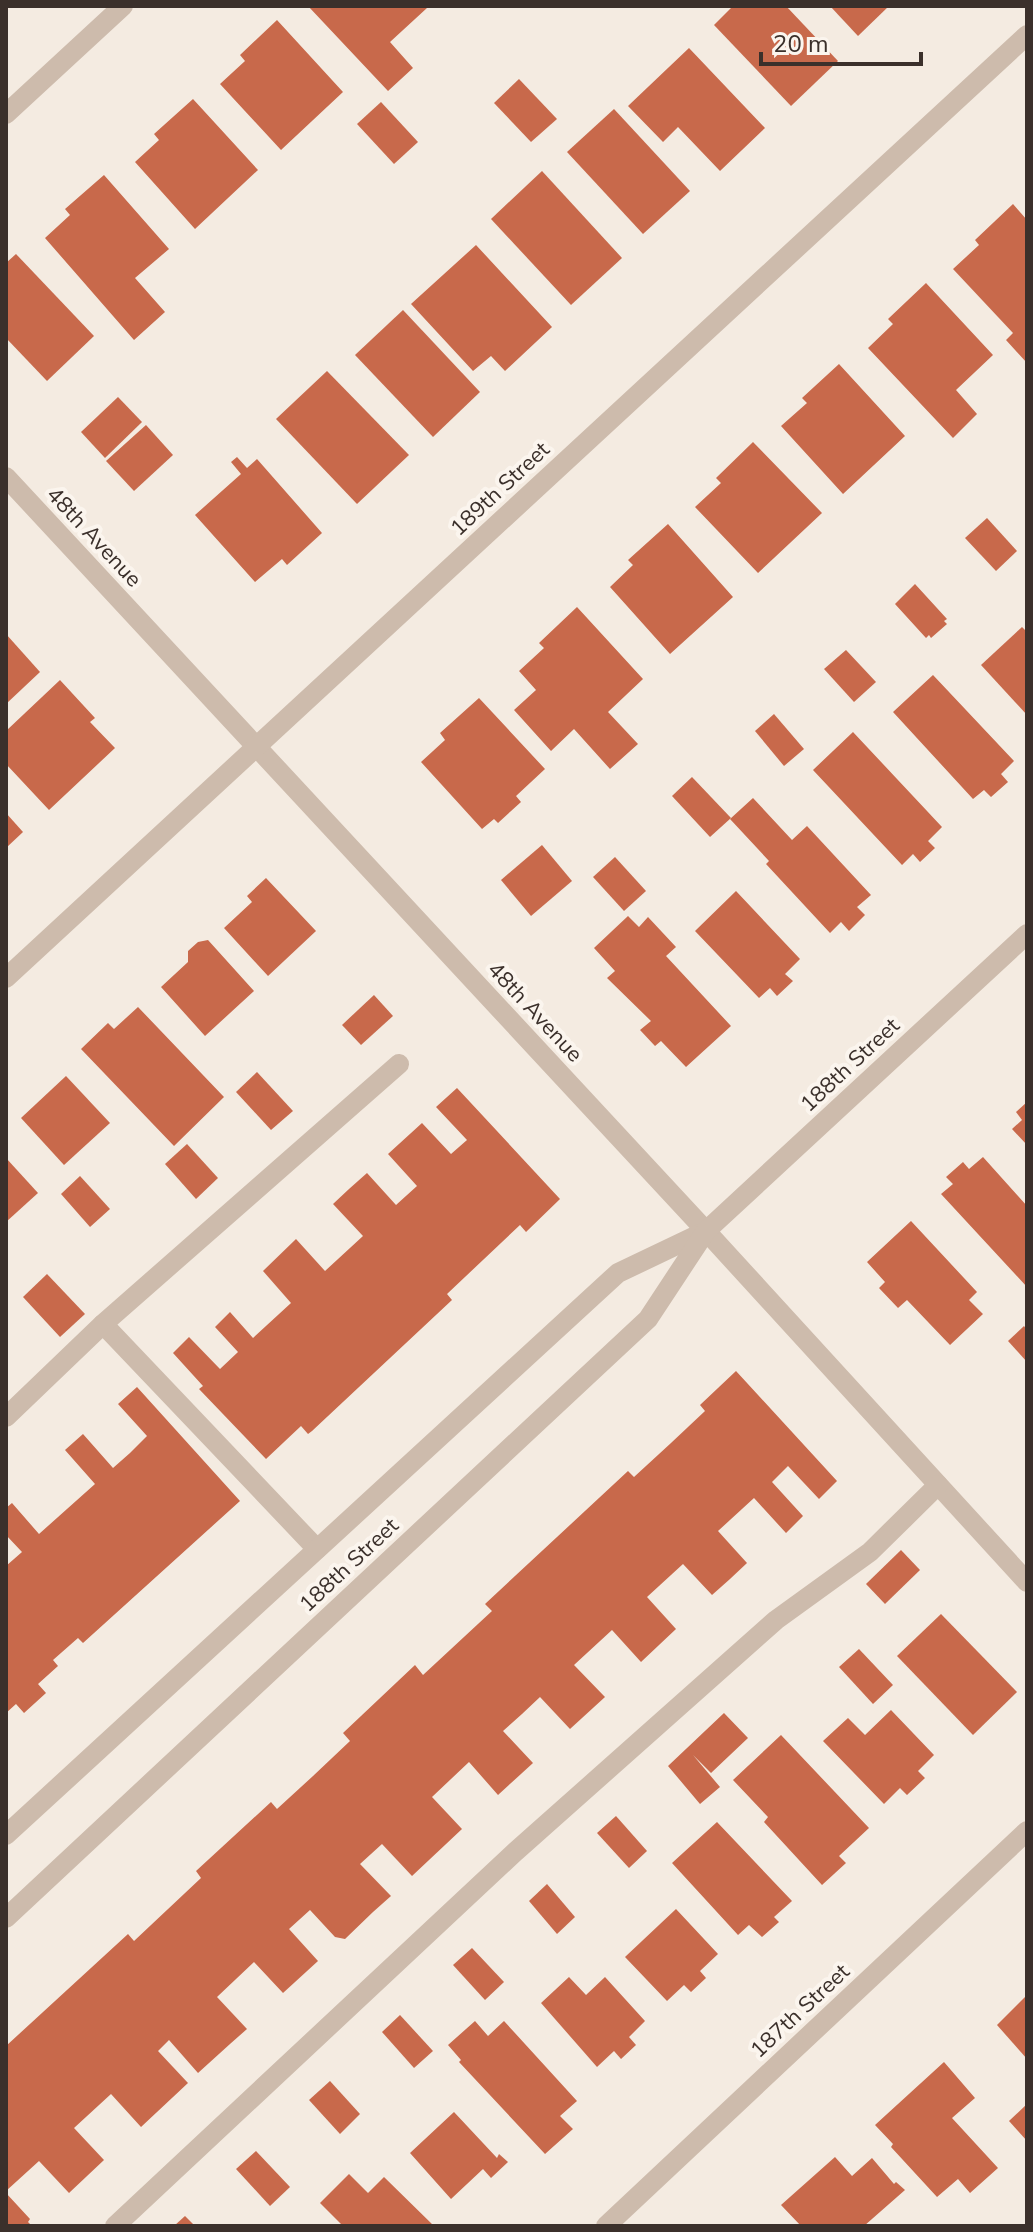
<svg xmlns="http://www.w3.org/2000/svg" width="1033" height="2232" font-family="'Nunito Sans',sans-serif">
<rect width="100%" height="100%" fill="#f4ebe1"/>
<g fill="#c8694b">
<path d="M308 6H424L427 8 390 42 413 68 388 91Z"/>
<path d="M733 6H786L838 61 791 106 714 25Z"/>
<path d="M830 6H889L858 36Z"/>
<path d="M277 20 343 92 281 150 220 84 245 61 240 55Z"/>
<path d="M689 48 765 128 720 171 678 127 663 142 628 106Z"/>
<path d="M519 79 557 119 531 142 494 103Z"/>
<path d="M193 99 258 170 195 229 135 162 159 140 154 134Z"/>
<path d="M381 102 418 142 394 164 357 124Z"/>
<path d="M614 109 690 191 643 234 567 152Z"/>
<path d="M542 171 622 258 571 305 491 219Z"/>
<path d="M104 175 169 249 135 278 165 312 134 340 45 238 70 215 65 209Z"/>
<path d="M1013 204 1027 220V363L1006 340 1013 333 953 269 979 245 975 240Z"/>
<path d="M476 245 552 327 505 371 491 356 473 371 411 304Z"/>
<path d="M16 254 94 336 47 381 6 338V263Z"/>
<path d="M926 283 993 355 956 390 977 414 953 438 868 348 893 324 888 319Z"/>
<path d="M403 310 480 392 433 437 355 355Z"/>
<path d="M839 364 905 436 843 494 781 426 807 403 802 398Z"/>
<path d="M327 371 409 455 357 504 276 419Z"/>
<path d="M118 397 142 422 105 458 81 432Z"/>
<path d="M146 425 173 455 134 491 106 461Z"/>
<path d="M753 442 822 513 758 573 695 507 721 483 716 478Z"/>
<path d="M237 457 247 468 257 459 322 533 287 565 282 559 255 582 195 515 241 474 231 462Z"/>
<path d="M987 518 1017 551 996 571 965 538Z"/>
<path d="M668 524 733 597 670 654 610 587 633 565 628 560Z"/>
<path d="M915 584 947 619 944 621 947 624 931 638 929 635 926 638 895 604Z"/>
<path d="M577 607 643 679 608 712 638 744 610 769 574 729 551 751 514 710 536 690 519 671 544 648 539 643Z"/>
<path d="M1022 627 1027 632V715L981 665Z"/>
<path d="M6 634 40 672 6 704Z"/>
<path d="M846 650 876 682 854 702 824 669Z"/>
<path d="M933 675 1014 761 1001 774 1008 782 991 797 984 790 973 799 893 712Z"/>
<path d="M60 680 95 718 90 722 115 748 49 810 6 764V731Z"/>
<path d="M479 698 545 769 516 796 521 802 498 823 494 819 482 829 421 762 445 740 440 733Z"/>
<path d="M774 714 804 749 784 766 755 731Z"/>
<path d="M853 732 942 827 928 841 935 848 920 862 913 854 902 865 813 770Z"/>
<path d="M692 777 731 818 710 837 672 796Z"/>
<path d="M753 798 792 840 807 826 871 895 857 907 865 915 849 931 841 922 830 933 766 864 769 861 730 819Z"/>
<path d="M6 813 23 832 6 848Z"/>
<path d="M542 845 572 881 531 916 501 880Z"/>
<path d="M615 857 646 891 624 911 593 877Z"/>
<path d="M266 878 316 931 268 976 224 928 252 902 247 896Z"/>
<path d="M736 891 800 959 785 974 793 981 777 996 770 988 759 998 695 931Z"/>
<path d="M628 916 639 927 648 917 676 947 666 956 731 1026 686 1067 661 1041 655 1046 640 1030 651 1021 607 978 615 971 594 948Z"/>
<path d="M208 940 254 991 205 1036 161 987 188 962V951L198 942Z"/>
<path d="M374 995 393 1016 361 1045 342 1025Z"/>
<path d="M138 1007 224 1097 174 1146 81 1049 108 1023 114 1029Z"/>
<path d="M257 1072 293 1111 271 1130 236 1092Z"/>
<path d="M66 1076 110 1123 64 1165 21 1118Z"/>
<path d="M457 1088 560 1199 526 1232 520 1225 447 1294 452 1300 312 1431 308 1434 301 1426 266 1459 199 1389 203 1386 173 1353 189 1337 220 1369 238 1352 215 1327 230 1312 253 1338 291 1303 263 1271 296 1239 325 1271 363 1236 333 1204 349 1189 367 1173 396 1205 417 1186 388 1154 422 1123 451 1154 467 1140 436 1107Z"/>
<path d="M1027 1102V1145L1012 1129 1022 1120 1016 1112Z"/>
<path d="M187 1144 218 1178 196 1199 165 1164Z"/>
<path d="M983 1157 1027 1206V1287L941 1194 953 1184 946 1177 963 1162 969 1169Z"/>
<path d="M6 1158 38 1193 6 1222Z"/>
<path d="M80 1176 110 1209 90 1227 61 1194Z"/>
<path d="M911 1221 977 1292 969 1300 983 1314 950 1345 907 1300 898 1308 879 1288 885 1282 867 1262Z"/>
<path d="M47 1274 85 1314 60 1337 23 1297Z"/>
<path d="M1024 1326 1027 1330V1362L1008 1341Z"/>
<path d="M736 1371 837 1481 819 1499 788 1466 772 1482 803 1516 786 1533 754 1498 718 1531 747 1563 730 1579 712 1595 683 1564 647 1597 676 1629 641 1662 612 1630 574 1665 605 1697 570 1729 540 1697 522 1714 503 1731 533 1763 498 1795 469 1762 432 1797 462 1829 412 1876 382 1844 360 1864 391 1896 373 1912 345 1939 335 1937 310 1910 289 1929 318 1961 283 1993 254 1962 217 1997 247 2029 230 2044 198 2073 169 2040 158 2051 188 2083 141 2127 111 2094 74 2128 104 2160 69 2193 39 2161 6 2191V2046L128 1934 134 1941 201 1878 196 1871 271 1802 277 1809 313 1776 350 1741 343 1733 415 1665 423 1675 492 1611 485 1604 628 1471 634 1477 671 1443 705 1411 700 1405Z"/>
<path d="M137 1387 240 1501 83 1643 78 1638 53 1660 58 1666 38 1684 46 1693 24 1713 16 1704 6 1713V1566L22 1552 6 1535V1508L12 1503 39 1534 95 1484 65 1450 83 1434 113 1468 130 1453 147 1436 118 1404Z"/>
<path d="M901 1550 920 1570 885 1604 866 1584Z"/>
<path d="M941 1614 1017 1692 973 1735 897 1656Z"/>
<path d="M859 1649 893 1685 873 1704 839 1667Z"/>
<path d="M891 1710 934 1755 918 1771 925 1778 907 1795 900 1788 884 1804 823 1741 848 1718 865 1735Z"/>
<path d="M724 1713 748 1738 711 1773 693 1755 720 1787 700 1804 668 1766Z"/>
<path d="M781 1735 869 1828 839 1856 846 1863 822 1885 764 1822 768 1817 733 1780Z"/>
<path d="M616 1816 647 1851 629 1868 597 1833Z"/>
<path d="M717 1822 792 1901 774 1917 779 1922 762 1937 749 1925 738 1935 672 1863Z"/>
<path d="M547 1884 575 1917 557 1934 529 1901Z"/>
<path d="M676 1909 718 1954 700 1971 706 1978 691 1992 684 1985 667 2001 625 1957Z"/>
<path d="M472 1948 504 1982 485 2000 453 1965Z"/>
<path d="M569 1977 586 1995 605 1977 645 2021 629 2037 636 2045 621 2059 614 2051 597 2067 541 2003Z"/>
<path d="M1027 1995V2059L997 2025Z"/>
<path d="M400 2015 433 2051 414 2068 382 2032Z"/>
<path d="M475 2021 488 2036 504 2021 577 2101 560 2116 573 2129 545 2154 459 2062 461 2060 448 2045Z"/>
<path d="M944 2062 975 2098 952 2118 998 2168 970 2193 958 2179 937 2197 891 2147 893 2144 875 2125Z"/>
<path d="M330 2081 360 2114 340 2134 309 2100Z"/>
<path d="M1027 2104V2141L1009 2121Z"/>
<path d="M454 2112 497 2158 499 2154 508 2162 491 2178 483 2169 451 2199 410 2153Z"/>
<path d="M256 2151 290 2187 270 2206 236 2169Z"/>
<path d="M835 2157 852 2176 872 2158 894 2184 896 2182 905 2190 864 2226H801L781 2205Z"/>
<path d="M349 2174 368 2193 384 2177 434 2226H343L320 2203Z"/>
<path d="M6 2193 30 2219 28 2222 32 2226H6Z"/>
<path d="M185 2216 195 2226H174Z"/>
</g>
<g fill="none" stroke-linecap="round" stroke-linejoin="round">
<g stroke="#cdbbac" stroke-width="20">
<path d="M6 114 123 6"/>
<path d="M6 477 706 1231 1027 1582"/>
<path d="M6 978 1027 35"/>
<path d="M103 1324 317 1549"/>
<path d="M6 1417 103 1324 399 1064"/>
<path d="M6 1835 618 1273 706 1231"/>
<path d="M6 1918 648 1319 706 1231 1027 934"/>
<path d="M115 2226 515 1852 776 1620 870 1552 938 1485"/>
<path d="M606 2226 1027 1831"/>
</g>
</g>
<g text-anchor="middle" dominant-baseline="central" stroke-width="8" stroke-linejoin="round" paint-order="stroke">
<g font-size="22" fill="#3b302b" stroke="#fbf5ee">
<text transform="translate(500 489) rotate(-43)">189th Street</text>
<text transform="translate(94 537) rotate(47)">48th Avenue</text>
<text transform="translate(535 1012) rotate(47)">48th Avenue</text>
<text transform="translate(850 1065) rotate(-43)">188th Street</text>
<text transform="translate(349 1565) rotate(-43)">188th Street</text>
<text transform="translate(800 2011) rotate(-43)">187th Street</text>
</g>
</g>
<rect width="1033" height="2232" fill="none" stroke="#3b302b" stroke-width="16"/>
<path d="M761 52v12h160v-12" fill="none" stroke="#3b302b" stroke-width="4"/>
<text x="773" y="52" font-size="24" fill="#3b302b" stroke="#fbf5ee" stroke-width="6" paint-order="stroke">20 m</text>
</svg>
